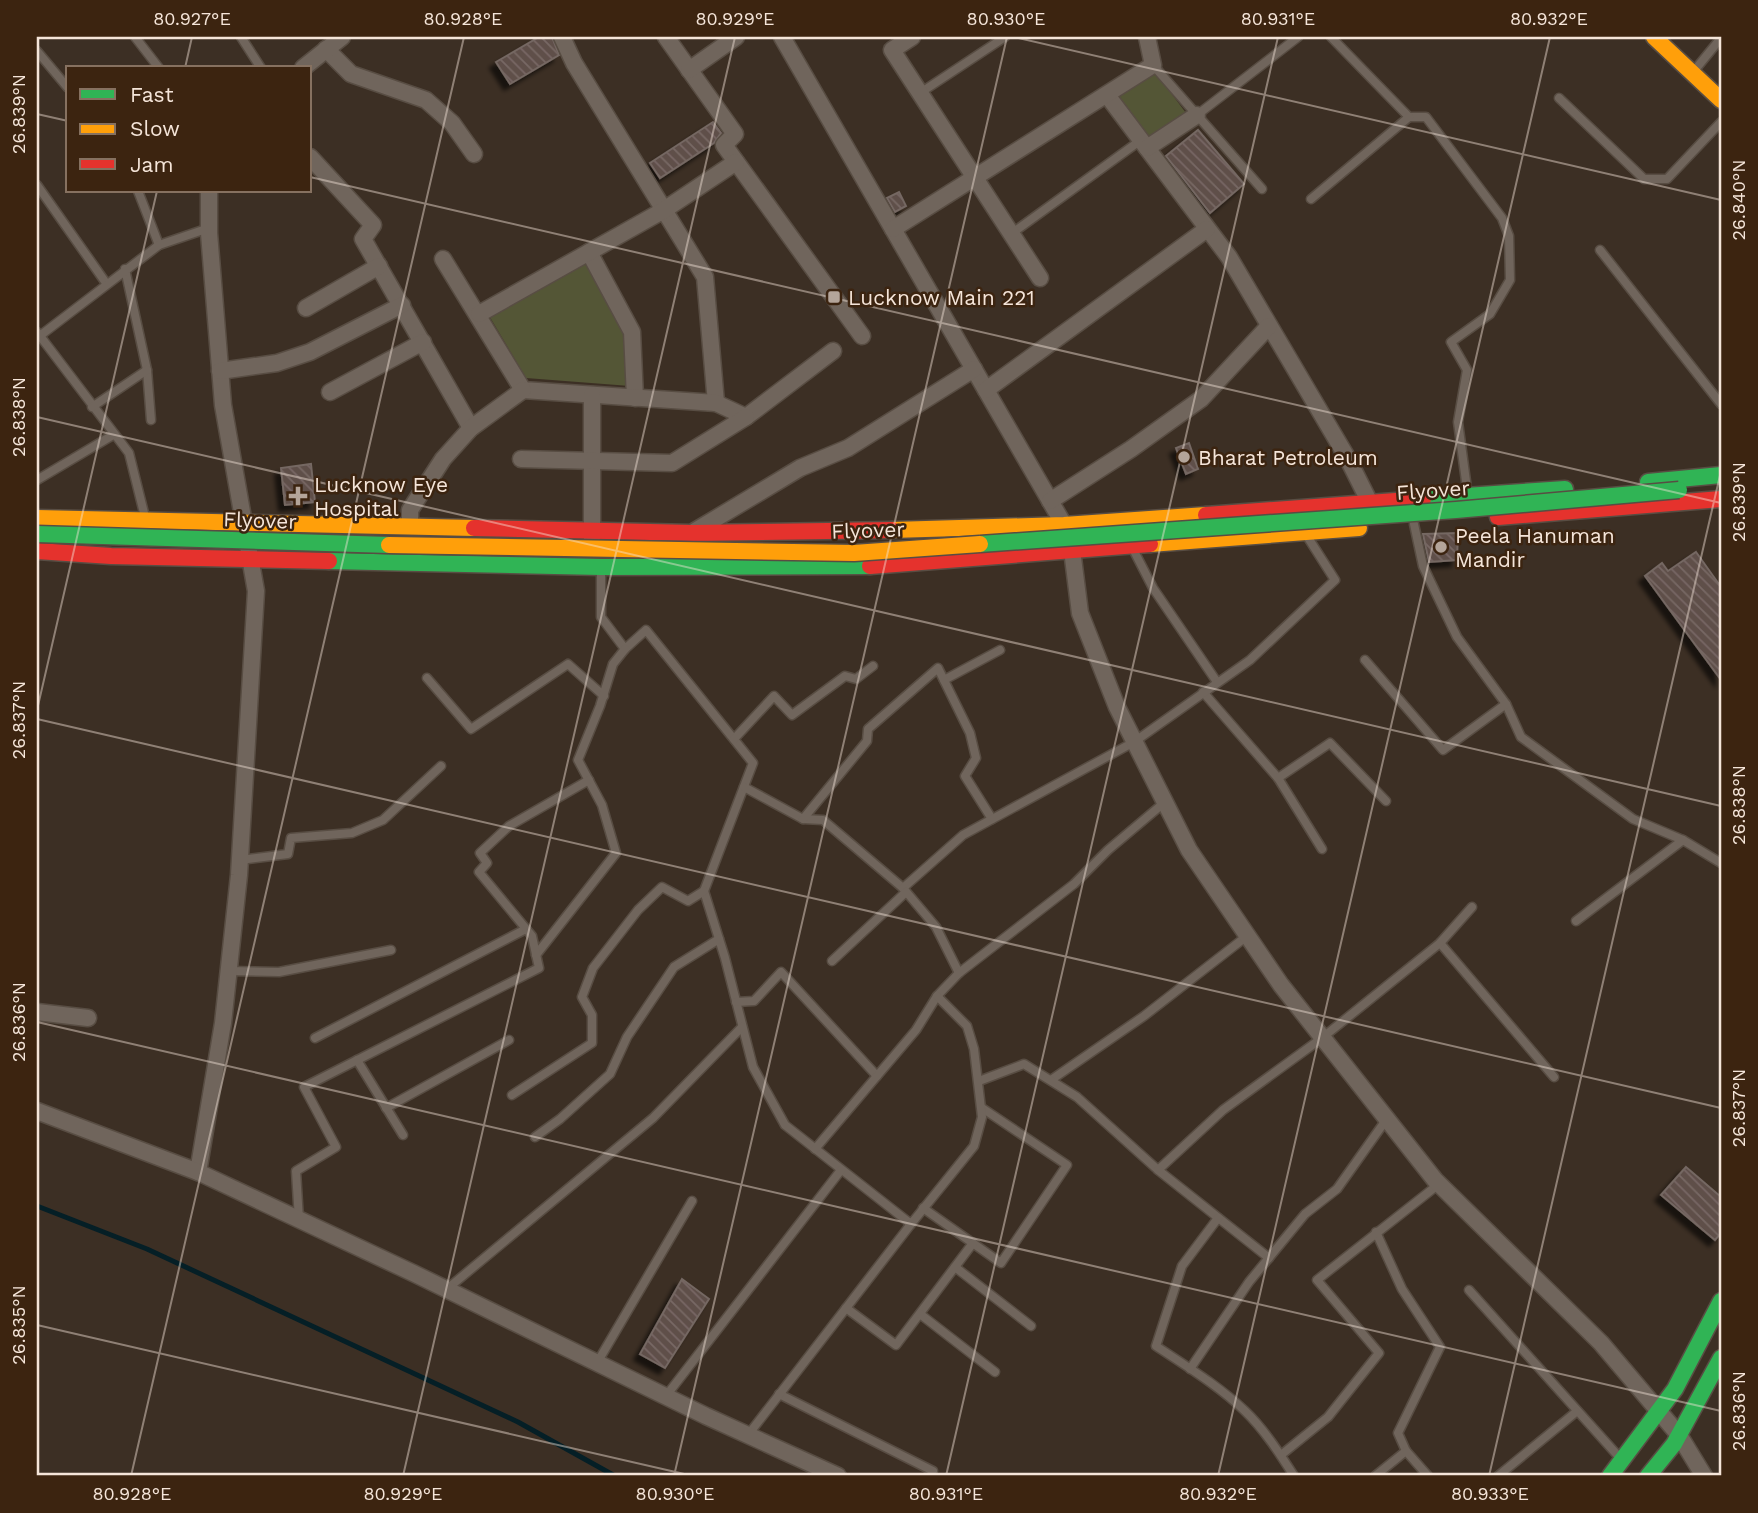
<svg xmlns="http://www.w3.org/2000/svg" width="1758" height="1513" font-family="'Work Sans',sans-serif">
<defs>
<pattern id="building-back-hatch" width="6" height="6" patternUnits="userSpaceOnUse" patternTransform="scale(1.75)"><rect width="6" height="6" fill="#5f4f4a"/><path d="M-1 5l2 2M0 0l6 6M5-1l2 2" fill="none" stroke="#776864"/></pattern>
<filter id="shadow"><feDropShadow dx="-6" dy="6" stdDeviation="2" flood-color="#0009"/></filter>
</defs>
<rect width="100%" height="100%" fill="#3c2f24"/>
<g fill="#545636">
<path d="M1153 69 1186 113 1150 138 1118 95Z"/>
<path d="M587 261 626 335 630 386 526 378 488 314Z"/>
</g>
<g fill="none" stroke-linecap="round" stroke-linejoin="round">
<path stroke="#051f26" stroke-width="5" d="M37 1206 147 1249 518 1422 615 1476"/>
</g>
<g fill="url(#building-back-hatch)" stroke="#746762" stroke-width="2" filter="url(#shadow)">
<path d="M539 37H552L559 55 510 84 496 62Z"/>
<path d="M713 122 721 133 714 143 660 178 650 163Z"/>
<path d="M1198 130 1244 184 1210 213 1166 156Z"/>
<path d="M899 192 906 206 895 212 887 198Z"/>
<path d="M1189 443 1198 469 1186 474 1176 448Z"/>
<path d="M311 464 315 502 285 505 281 468Z"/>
<path d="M1458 533 1457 560 1429 562 1423 534Z"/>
<path d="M1696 552 1721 587V680L1645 576 1662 563 1668 571Z"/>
<path d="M1686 1167 1721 1197V1233L1715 1240 1661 1195Z"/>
<path d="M682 1279 709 1299 665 1368 640 1354Z"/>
</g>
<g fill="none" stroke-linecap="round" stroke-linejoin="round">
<g stroke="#584d43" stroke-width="11">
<g id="lane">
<path d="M135 37 159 68"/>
<path d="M241 37 261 68"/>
<path d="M1331 37 1409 117H1426L1502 218 1509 236 1510 280 1490 314 1451 342 1467 370 1458 422 1468 496"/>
<path d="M37 51 68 88"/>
<path d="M1153 65 1262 189"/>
<path d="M1694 71 1721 38"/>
<path d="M920 93 1005 37"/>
<path d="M1559 98 1644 179H1667L1721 122"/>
<path d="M1197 115 1298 37"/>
<path d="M37 185 106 283"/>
<path d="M138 191 159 245"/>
<path d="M1311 199 1409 117"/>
<path d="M1011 234 1141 140"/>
<path d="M1600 250 1721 404"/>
<path d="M125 269 147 370 151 420"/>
<path d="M37 332 129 453 145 517"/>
<path d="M37 338 159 245 209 228"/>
<path d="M92 407 147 370"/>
<path d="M37 480 113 435"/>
<path d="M1414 524 1423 566 1457 637 1506 704 1521 737 1633 819 1683 840 1721 863"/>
<path d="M1133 549 1153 588 1217 682"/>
<path d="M601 568V617L625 649 646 630 753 763 704 891 725 958 753 1067 785 1125 911 1224"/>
<path d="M1365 660 1443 750 1506 704"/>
<path d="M427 678 471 729 568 664 604 696"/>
<path d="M944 680 1000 650"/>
<path d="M1203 692 1278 778 1322 849"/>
<path d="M734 739 774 696 792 715 845 676 856 679 873 666"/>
<path d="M1278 778 1330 743 1386 801"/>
<path d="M744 787 803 819 823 820 903 888 936 927 959 973"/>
<path d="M803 819 867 741 868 729 938 668 970 733 976 758 965 776 992 819"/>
<path d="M240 860 288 854 291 838 352 833 383 820 441 766"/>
<path d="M903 888 963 835 1134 742 1250 660 1335 580 1307 536"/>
<path d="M1576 921 1683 840"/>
<path d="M1440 943 1554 1077"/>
<path d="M536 955 616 853 602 805 578 760 600 706 613 664 625 649"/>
<path d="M832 961 906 892"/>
<path d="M229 971 279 972 391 950"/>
<path d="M736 1002 754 1001 781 972 877 1076"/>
<path d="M315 1038 526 929"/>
<path d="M357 1060 403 1135"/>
<path d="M1051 1080 1144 1016 1247 936"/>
<path d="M979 1081 1024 1064 1077 1097 1158 1170 1223 1110 1322 1038 1440 943 1472 907"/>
<path d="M512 1095 592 1043V1015L582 997 593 968 638 910 662 887 688 901 704 891"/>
<path d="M386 1108 509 1040"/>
<path d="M535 1137 560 1119 610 1074 627 1037 674 967 719 939"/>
<path d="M815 1149 916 1030 937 996 959 973 1074 884 1108 850 1165 802"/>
<path d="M1158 1170 1269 1258"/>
<path d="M923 1208 1001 1263 1067 1165 982 1108"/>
<path d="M1218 1218 1182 1266 1156 1346C1186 1366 1219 1386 1245 1411 1264 1429 1280 1454 1294 1476"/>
<path d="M299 1220 296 1171 336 1147 304 1087 539 968 532 936 479 872 487 863 480 853 509 826 589 780"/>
<path d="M1376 1232 1402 1289 1440 1347 1398 1433 1406 1451"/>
<path d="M955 1267 1031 1326"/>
<path d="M447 1289 653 1118 742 1027"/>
<path d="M1469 1290 1620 1458"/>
<path d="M846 1308 896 1345 973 1243"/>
<path d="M920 1314 995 1372"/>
<path d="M597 1363 692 1201"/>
<path d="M1190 1369 1249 1282 1305 1214 1337 1189 1386 1120"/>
<path d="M779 1394 933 1471"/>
<path d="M666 1396 841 1170"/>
<path d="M748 1435 911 1224 974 1146 982 1117 974 1049 967 1026 937 996"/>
<path d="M1281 1455 1328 1417 1379 1353 1317 1280 1439 1184"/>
<path d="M1375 1476 1406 1451 1428 1476"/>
<path d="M1498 1476 1576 1412"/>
</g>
</g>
<g stroke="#584d43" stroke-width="19">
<g id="street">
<path d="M562 37 574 63 705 277 716 403"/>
<path d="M666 37 735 134 724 145 862 336"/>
<path d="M782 37 1064 525 1072 550 1080 613 1117 707 1189 850 1281 985 1435 1180 1601 1343 1679 1435 1704 1476"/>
<path d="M912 37 892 50 1040 278"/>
<path d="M326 49 351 74 426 100 452 123 474 154"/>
<path d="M303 68 342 37"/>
<path d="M689 70 736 37"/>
<path d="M1107 95 1229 257 1348 459 1370 503 1372 511"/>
<path d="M1147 148 1197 115"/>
<path d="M310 157 373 225 363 239 471 428"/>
<path d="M209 191V233L223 405 256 591 239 875 223 1023 198 1172 413 1273 706 1416 838 1476"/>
<path d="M893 229 1153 65 1147 37"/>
<path d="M589 252 632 332 635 398"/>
<path d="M443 259 523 390 716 403 746 417 833 351"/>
<path d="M306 308 379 266"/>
<path d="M479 314 664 210 736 162"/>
<path d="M220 371 277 363 310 352 402 305"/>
<path d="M986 390 1207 229"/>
<path d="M330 392 423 342"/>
<path d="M592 395V539"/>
<path d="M521 459 672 463 746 417"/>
<path d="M1050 501 1131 449 1201 399 1269 326"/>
<path d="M410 525V510L443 459 471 428 523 390"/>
<path d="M695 531 800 468 848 448 974 369"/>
<path d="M37 1012 88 1018"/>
<path d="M37 1111 198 1172"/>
</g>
</g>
<g stroke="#584d43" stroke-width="19">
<g id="fast">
<path d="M1648 482 1721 475"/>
<path d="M1423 499 1565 489"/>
<path d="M329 561 601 567 870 566"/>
<path d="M1610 1476 1675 1389 1721 1301"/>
<path d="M1648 1476 1674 1444 1721 1358"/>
</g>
</g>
<g stroke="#584d43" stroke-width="19">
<g id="slow">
<path d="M1654 37 1721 100"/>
<path d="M37 518 474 528"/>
<path d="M892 530 1064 525 1206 515"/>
<path d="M1150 544 1359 528"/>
</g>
</g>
<g stroke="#584d43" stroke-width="19">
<g id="jam">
<path d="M1206 515 1423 499"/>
<path d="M1498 517 1721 499"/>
<path d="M474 528 693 533 892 530"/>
<path d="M37 551 111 556 329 561"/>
<path d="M870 566 1150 544"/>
</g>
</g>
<use href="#lane" stroke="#70655c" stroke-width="8"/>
<use href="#street" stroke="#70655c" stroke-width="16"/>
<use href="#fast" stroke="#30b455" stroke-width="16"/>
<use href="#slow" stroke="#ff9f0a" stroke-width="16"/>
<use href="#jam" stroke="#e5322d" stroke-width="16"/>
<g stroke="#584d43" stroke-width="19" stroke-linecap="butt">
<g id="fast-bridge">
<path d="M37 534 389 545"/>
<path d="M980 544 1456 510 1679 490"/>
</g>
</g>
<g stroke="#584d43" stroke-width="19" stroke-linecap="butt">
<path id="slow-bridge" d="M389 545 854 553 980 544"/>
</g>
<use href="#fast-bridge" stroke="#30b455" stroke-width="16"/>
<use href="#slow-bridge" stroke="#ff9f0a" stroke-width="16"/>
</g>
<path fill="none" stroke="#f5e5d9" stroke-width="2" stroke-opacity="0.45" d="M1014 37 1721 200M185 68 192 37M37 114 68 121M310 177 1721 503M37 417 1721 806M37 710 157 191M37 719 1721 1108M37 1022 1721 1411M37 1325 693 1476M131 1476 464 37M403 1476 735 37M674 1476 1007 37M946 1476 1278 37M1218 1476 1550 37M1489 1476 1721 471"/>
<g fill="#b4a59a" stroke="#3c2410" stroke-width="2.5">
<rect x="827" y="290" width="14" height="14" rx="3.5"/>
<circle cx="1184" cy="457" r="7"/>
<path d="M294.5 485.5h7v7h7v7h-7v7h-7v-7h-7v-7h7z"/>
<circle cx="1441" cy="547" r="7"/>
</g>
<g text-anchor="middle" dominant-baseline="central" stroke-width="5" stroke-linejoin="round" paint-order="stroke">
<g font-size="21" fill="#f5e5d9" stroke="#3c2410" text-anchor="start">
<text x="848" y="297">Lucknow Main 221</text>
<text x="1198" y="457">Bharat Petroleum</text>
<text x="314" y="484">Lucknow Eye<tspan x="314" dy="24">Hospital</tspan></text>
<text x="1455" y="535">Peela Hanuman<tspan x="1455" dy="24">Mandir</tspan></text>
</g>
<g font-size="21" fill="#f5e5d9" stroke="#3c2410">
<text transform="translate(1433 490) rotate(-4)">Flyover</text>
<text transform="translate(260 520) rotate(2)">Flyover</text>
<text transform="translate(868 530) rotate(-2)">Flyover</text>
</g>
</g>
<rect width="1758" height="1513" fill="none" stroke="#3c2410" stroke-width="77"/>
<rect x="66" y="66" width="245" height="126" fill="#3c2410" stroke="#867160" stroke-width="2"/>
<rect x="80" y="89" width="35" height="10" fill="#30b455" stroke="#867160" stroke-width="2"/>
<text x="130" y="102" font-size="21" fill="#f5e5d9">Fast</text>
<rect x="80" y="124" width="35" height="10" fill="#ff9f0a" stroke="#867160" stroke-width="2"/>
<text x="130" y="136" font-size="21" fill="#f5e5d9">Slow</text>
<rect x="80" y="159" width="35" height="10" fill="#e5322d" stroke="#867160" stroke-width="2"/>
<text x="130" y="172" font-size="21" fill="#f5e5d9">Jam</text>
<rect x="38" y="38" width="1682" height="1436" fill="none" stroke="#f5e5d9" stroke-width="2.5"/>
<g font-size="18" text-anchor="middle" fill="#f5e5d9">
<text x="192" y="25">80.927°E</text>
<text x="463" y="25">80.928°E</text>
<text x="735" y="25">80.929°E</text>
<text x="1006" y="25">80.930°E</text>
<text x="1278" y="25">80.931°E</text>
<text x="1549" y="25">80.932°E</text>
<text transform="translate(19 114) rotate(-90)" y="6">26.839°N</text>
<text transform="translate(1739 200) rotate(-90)" y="6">26.840°N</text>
<text transform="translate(19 417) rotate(-90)" y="6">26.838°N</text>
<text transform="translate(1739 502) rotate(-90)" y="6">26.839°N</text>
<text transform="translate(19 720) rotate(-90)" y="6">26.837°N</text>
<text transform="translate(1739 805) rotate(-90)" y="6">26.838°N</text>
<text transform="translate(19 1022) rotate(-90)" y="6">26.836°N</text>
<text transform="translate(1739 1108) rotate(-90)" y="6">26.837°N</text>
<text transform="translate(19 1325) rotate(-90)" y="6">26.835°N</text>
<text transform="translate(1739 1411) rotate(-90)" y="6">26.836°N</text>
<text x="132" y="1500">80.928°E</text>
<text x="403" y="1500">80.929°E</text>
<text x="675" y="1500">80.930°E</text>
<text x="946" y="1500">80.931°E</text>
<text x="1218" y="1500">80.932°E</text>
<text x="1490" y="1500">80.933°E</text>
</g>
</svg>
